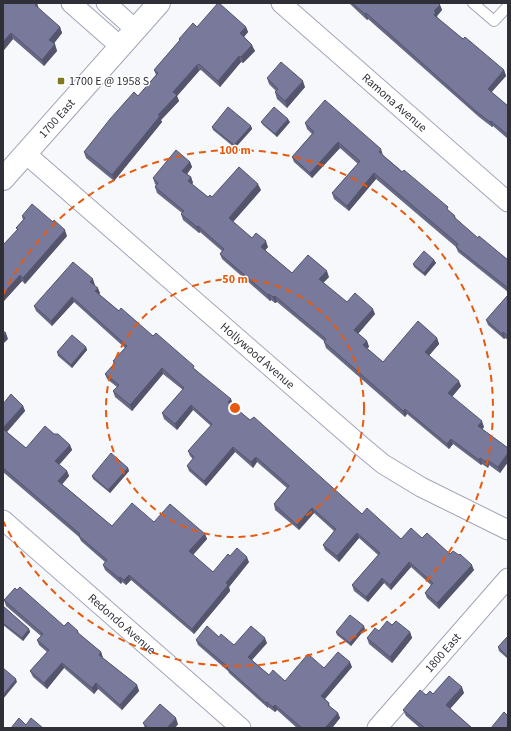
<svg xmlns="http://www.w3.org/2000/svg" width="511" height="731" font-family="'Source Sans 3',sans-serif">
<rect width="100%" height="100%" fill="#f7f8fc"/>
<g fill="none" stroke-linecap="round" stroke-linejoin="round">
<g stroke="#a2a4ba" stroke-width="12">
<path id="service" d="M473 3 494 21 508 6"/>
</g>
<g stroke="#a2a4ba" stroke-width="21">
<g id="minor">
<path d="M71 3 121 47"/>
<path d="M106 3 136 30"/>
<path id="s1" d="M281 3 508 202"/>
<path id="s2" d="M26 154 359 444 383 464 421 487 508 530"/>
<path id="s3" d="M3 520 241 728"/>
<path id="s4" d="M377 728 508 578"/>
</g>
</g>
<g stroke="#a2a4ba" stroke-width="24">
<g id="tertiary">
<path id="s5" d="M3 179 159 3"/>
</g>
</g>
<use href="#service" stroke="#fff" stroke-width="10"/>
<use href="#minor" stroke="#fff" stroke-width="19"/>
<use href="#tertiary" stroke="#fff" stroke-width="22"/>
</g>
<g fill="#676885">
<path d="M3 3 39 9 60 27 62 33 54 43 57 51 44 66 13 39 4 50 3 49Z"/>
<path d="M349 3H438L440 5 442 10 437 16V18L463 39 504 70 506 76 491 92 508 106V139L493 126 492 127 479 117 368 19 367 20 350 4Z"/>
<path d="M197 27H246L248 32 244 37 255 51 243 63 241 62 220 87 201 70 199 71 177 96 179 101 161 120 162 122 114 181 86 158 84 152 138 96 156 75 154 70 179 41V39Z"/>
<path d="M267 78 305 87 287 108 277 99 275 92 276 91 269 84Z"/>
<path d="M261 122H290L277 137 263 125Z"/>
<path d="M305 123 383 155 455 216 456 219 478 238 508 260V292L458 252 456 247 376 179 349 211 334 199 332 193 358 164 340 148 312 178 294 162 292 157 312 134 307 129Z"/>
<path d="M251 126 252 129 235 148 213 130 212 127Z"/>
<path d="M190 162 192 167 187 174 191 177 193 183 192 184 208 197 261 190 233 222 252 238 268 247 265 250 292 273 329 277 323 283 347 302 375 314 358 334 367 341 369 347 367 348 383 362 437 338 439 344 429 355 461 386 452 397 484 427 482 429 508 448V462L500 473 489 465 488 468 482 464 481 465 453 444 449 449 407 414 405 417 326 348 324 342V341L277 302 275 303 271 300 270 301 222 259 220 254 222 251 200 232 199 233 183 220 181 214 182 213 157 193 155 187 156 185 155 184 153 178Z"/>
<path d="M22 216 67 236 25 284 22 281 3 302 17 229 16 228 23 220Z"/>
<path d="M434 260 436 263 425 276 414 267 413 264Z"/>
<path d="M94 285 100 293 99 294 119 311 153 336 196 370 233 404 232 405 362 514 401 539 422 538 450 554 474 570 439 609 427 598 425 593 431 585 411 567 391 590 384 583 368 602 354 591 352 585 378 555 359 538 339 562 325 550 323 545 334 531 314 513 299 530 275 510 274 504 287 488 257 462 253 468 235 452 206 486 189 471 187 466 193 459 190 456 188 451 211 426 193 410 177 430 164 419 162 413 183 390 163 374 132 411 115 397 113 391 117 387 107 379 105 374 114 364 113 361 125 348 74 302 52 326 36 311 34 306 95 285Z"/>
<path d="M508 295V340L505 338 504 339 488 325 486 320Z"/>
<path d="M86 347 87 350 72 368 58 356 57 352Z"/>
<path d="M3 404 23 406 25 411 7 432 26 448 54 434 70 445 72 450 59 465 67 471 69 476 62 484 112 526 154 522 205 534 207 539 193 555 213 572 230 556 249 562 229 587 230 591 194 634 131 580 126 585 122 582 121 584 105 570 103 565 105 562 81 541 79 537 3 472Z"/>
<path d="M128 468 129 471 110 493 93 479 92 476Z"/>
<path d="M4 600 64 626 78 631 79 634 101 652 103 658 137 685 139 691 122 710 98 689 94 694 64 668 47 689 33 677 30 671 47 652 39 645 37 640 41 636 6 606Z"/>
<path d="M3 606 29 629 30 632 23 641 3 625Z"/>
<path d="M365 629 351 646 337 635 336 632Z"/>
<path d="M379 631 410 632 412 638 392 663 369 644 367 638Z"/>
<path d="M508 636V659L499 651 498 647Z"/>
<path d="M196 640 234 645 267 643 252 660 269 675 285 681 324 668 352 667 325 699 329 703 330 707 338 713 340 718 332 728H297L277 710 275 712 268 707V708L229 673 228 671 198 645Z"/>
<path d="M464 693 450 709 472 728H420L406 716 403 710 426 695 433 694Z"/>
<path d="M143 723 178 724 175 728H145Z"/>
</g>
<g fill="#54556c">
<path d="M37 3 39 9 35 5Z"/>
<path d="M440 5 442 10 437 16 438 18 434 15V11Z"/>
<path d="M366 13 368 19 367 20 365 14Z"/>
<path d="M60 27 62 33 52 46 49 40Z"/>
<path d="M246 27 248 32 242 39 240 33Z"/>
<path d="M11 33 13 39 4 50 3 48V42Z"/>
<path d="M55 44 57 51 44 66 42 60Z"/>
<path d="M252 45 255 51 243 63 241 57Z"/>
<path d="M239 56 241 62 220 87 218 81Z"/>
<path d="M197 65 199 71 177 96 179 101 161 120 162 122 114 181 112 175 158 115 173 92Z"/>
<path d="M504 70 506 76 490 94 488 89Z"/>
<path d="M303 81 305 87 287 108 285 101Z"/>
<path d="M288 119 290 122 277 137 275 134Z"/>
<path d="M491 121 493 126 492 127 490 122Z"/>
<path d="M251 126 252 129 235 148 234 145Z"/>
<path d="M338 142 340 148 312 178 310 173Z"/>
<path d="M381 149 383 155 379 152Z"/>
<path d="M190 162 192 167 185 177 182 171Z"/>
<path d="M374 173 376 179 349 211 347 206Z"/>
<path d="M191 177 193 183 190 186 188 181Z"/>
<path d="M258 184 261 190 231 224 229 218Z"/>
<path d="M198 226 200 232 199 233 197 227Z"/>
<path d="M65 230 67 236 25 284 23 278Z"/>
<path d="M266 241 268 247 263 253 261 247Z"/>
<path d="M434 260 436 263 425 276 424 273Z"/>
<path d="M327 271 329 277 321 285 319 279Z"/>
<path d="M20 275 22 281 3 302V294Z"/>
<path d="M93 279 95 285 92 287 90 282Z"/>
<path d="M98 288 100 293 97 296 95 291Z"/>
<path d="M269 294 271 300 270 301 268 295Z"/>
<path d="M275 296 277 302 275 303 273 297Z"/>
<path d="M72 297 74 302 52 326 51 321Z"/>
<path d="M373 309 375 314 356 336 354 330Z"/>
<path d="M503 332 505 338 504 339 502 334Z"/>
<path d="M6 333 8 339 3 344V336Z"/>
<path d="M437 338 439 344 427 358 425 352Z"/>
<path d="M367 341 369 347 365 350 363 345Z"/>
<path d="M86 347 87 350 72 368 71 365Z"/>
<path d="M162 368 163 374 132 411 130 405Z"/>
<path d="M459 381 461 386 450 399 448 393Z"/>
<path d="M231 399 233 404 230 407 228 402Z"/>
<path d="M191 405 193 410 177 430 175 424Z"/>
<path d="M23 406 25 411 5 434 3 428Z"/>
<path d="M405 409 407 414 405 417 403 411Z"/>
<path d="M482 421 484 427 480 432 478 426Z"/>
<path d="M451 439 453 444 449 449 447 444Z"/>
<path d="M70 445 72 450 57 467 55 461Z"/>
<path d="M233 447 235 452 206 486 204 481Z"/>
<path d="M508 453V462L500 473 498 467Z"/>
<path d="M256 457 257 462 253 468 251 462Z"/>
<path d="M480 458 482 464 481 465 479 460Z"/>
<path d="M487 460 489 465 488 468 486 462Z"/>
<path d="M128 468 129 471 110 493 108 490Z"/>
<path d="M67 471 69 476 60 487 58 481Z"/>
<path d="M312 508 314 513 299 530 297 525Z"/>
<path d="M357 533 359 538 339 562 337 556Z"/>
<path d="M205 534 207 539 191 557 189 551Z"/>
<path d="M247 557 249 562 229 587 230 591 194 634 192 629 226 583Z"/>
<path d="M409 562 411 567 391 590 390 585Z"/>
<path d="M472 565 474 570 439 609 437 603Z"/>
<path d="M129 575 131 580 126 585 124 580Z"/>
<path d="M120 577 122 582 121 584 119 578Z"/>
<path d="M382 578 384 583 368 602 366 597Z"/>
<path d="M364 626 365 629 351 646 350 643Z"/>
<path d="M29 629 30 632 23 641 22 638Z"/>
<path d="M410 632 412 638 392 663 390 657Z"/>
<path d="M265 638 267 643 250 662 248 657Z"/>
<path d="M101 652 103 658 101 660 99 655Z"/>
<path d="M350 662 352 667 323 701 321 696Z"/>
<path d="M62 663 64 668 47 689 44 683Z"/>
<path d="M16 679 17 682 3 699V695Z"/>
<path d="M96 683 98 689 94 694 92 688Z"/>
<path d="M137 685 139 691 122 710 120 705Z"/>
<path d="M462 687 464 693 448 711 446 705Z"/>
<path d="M267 702 268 707V708L266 703Z"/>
<path d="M275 705 277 710 275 712 273 707Z"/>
<path d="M338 713 340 718 332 728H325Z"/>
<path d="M176 718 178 724 175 728H167Z"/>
</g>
<g fill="#78799b" stroke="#54556c">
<path d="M3 3H37L35 5 60 27 49 40 55 44 42 60 11 33 3 42Z"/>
<path d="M218 3H219L246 27 240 33 252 45 241 57 239 56 218 81 199 64 197 65 173 92 177 95 158 115 160 116 112 175 84 152 110 119 134 92 138 96 158 73 154 70 180 40 179 39 193 23 197 27Z"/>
<path d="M352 3H438L440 5 434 11 436 12 434 15 463 39 465 37 504 70 488 89 508 106V135L491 121 490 122 477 112 366 13 365 14Z"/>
<path d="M281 62 303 81 285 101 275 92 278 89 267 78Z"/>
<path d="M325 100 381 149 379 152 402 172 404 170 448 207 447 209 455 216 454 217 478 238 479 236 508 260V288L456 247 458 244 374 173 347 206 332 193 360 161 338 142 310 173 292 157 314 132 305 123Z"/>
<path d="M228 107 251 126 234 145 212 127Z"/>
<path d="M274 107 288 119 275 134 261 122Z"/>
<path d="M176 150 190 162 182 171 191 177 188 181 208 197 210 195 212 197 239 167 258 184 229 218 252 238 256 233 266 241 261 247 292 273 308 255 327 271 319 279 347 302 355 293 373 309 354 330 367 341 363 345 383 362 418 321 437 338 425 352 459 381 448 393 482 421 478 426 508 448V453L498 467 487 460 486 462 480 458 479 460 451 439 447 444 405 409 403 411 324 342 326 339 275 296 273 297 269 294 268 295 220 254 224 249 198 226 197 227 181 214 184 211 155 187 158 183 153 178Z"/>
<path d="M32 204 53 222 54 220 65 230 23 278 20 275 3 294V245L18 229 16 228 25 218 22 216Z"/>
<path d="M424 251 434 260 424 273 413 264Z"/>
<path d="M73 262 93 279 90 282 98 288 95 291 119 311 121 308 153 336 156 333 194 366 193 368 231 399 228 402 250 420 254 417 362 514 367 508 401 539 411 528 422 538 427 533 450 554 453 551 459 555 460 554 472 565 437 603 425 593 433 583 409 562 390 585 382 578 366 597 352 585 380 553 357 533 337 556 323 545 336 529 312 508 297 525 274 504 289 486 256 457 251 462 233 447 204 481 187 466 194 457 188 451 212 424 191 405 175 424 162 413 184 388 162 368 130 405 113 391 119 385 105 374 115 363 113 361 127 346 72 297 51 321 34 306Z"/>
<path d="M508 295V336L503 332 502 334 486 320Z"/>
<path d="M3 331 6 333 3 336Z"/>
<path d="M72 335 86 347 71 365 57 352Z"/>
<path d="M11 394 23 406 3 428V404Z"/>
<path d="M45 426 54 434H58L70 445 55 461 67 471 58 481 112 526 132 503 154 522 170 504 205 534 189 551 213 572 228 554 230 556 237 548 247 557 226 583 228 585 192 629 129 575 124 580 120 577 119 578 103 565 107 560 79 536 80 534 3 468V429L26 448Z"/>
<path d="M111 453 128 468 108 490 92 476Z"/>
<path d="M20 587 64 626 68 622 78 631 77 632 101 652 99 655 137 685 120 705 96 683 92 688 62 663 44 683 30 671 49 650 37 640 43 634 4 600 15 588 17 590Z"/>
<path d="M3 606 29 629 22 638 3 623Z"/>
<path d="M350 615 364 626 350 643 336 632Z"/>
<path d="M387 621 392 625 396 621 410 632 390 657 367 638 375 628 379 631Z"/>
<path d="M207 626 219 637 221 634 234 645 251 626 265 638 248 657 269 675 273 670 285 681 308 654 324 668 338 652 350 662 321 696 329 703 328 705 338 713 325 728H302L275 705 273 707 267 702 266 703 227 668 228 667 196 640Z"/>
<path d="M508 636V657L498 647Z"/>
<path d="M3 668 16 679 3 695Z"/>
<path d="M449 676 462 687 446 705 472 728H425L403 710 420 690 426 695 430 691 433 694Z"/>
<path d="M160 704 176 718 167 728H148L143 723Z"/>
<path d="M504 712 508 716V728H491Z"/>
<path d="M19 718 26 725 31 718 43 728H11Z"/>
</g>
<g fill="none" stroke="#e8590c" stroke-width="2" stroke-dasharray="7 5">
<circle cx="235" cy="408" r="129"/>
<path d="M3 295A258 258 0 1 1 3 521"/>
</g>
<rect fill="#81771c" stroke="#fff" stroke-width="1.5" x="57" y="77" width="8" height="8" rx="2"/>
<g text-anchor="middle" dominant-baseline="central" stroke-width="3" stroke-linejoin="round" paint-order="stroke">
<g font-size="12" fill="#2f2f38" stroke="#fff" text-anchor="start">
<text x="69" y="81">1700 E @ 1958 S</text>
</g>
<g font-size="12" fill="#2f2f38" stroke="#fff">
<text stroke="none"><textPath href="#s1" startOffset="151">Ramona Avenue</textPath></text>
<text stroke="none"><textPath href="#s5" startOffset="81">1700 East</textPath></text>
<text stroke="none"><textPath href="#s2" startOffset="307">Hollywood Avenue</textPath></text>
<text stroke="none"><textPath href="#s3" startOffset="158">Redondo Avenue</textPath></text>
<text stroke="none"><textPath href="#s4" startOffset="100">1800 East</textPath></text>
</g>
</g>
<circle cx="235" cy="408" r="6" fill="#e8590c" stroke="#fff" stroke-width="2"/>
<g font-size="12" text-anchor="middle" font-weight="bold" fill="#e8590c" stroke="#fff" stroke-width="3" stroke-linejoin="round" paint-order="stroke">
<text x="235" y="154">100 m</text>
<text x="235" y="283">50 m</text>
</g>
<rect width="511" height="731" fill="none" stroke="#2f2f38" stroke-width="8"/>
</svg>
